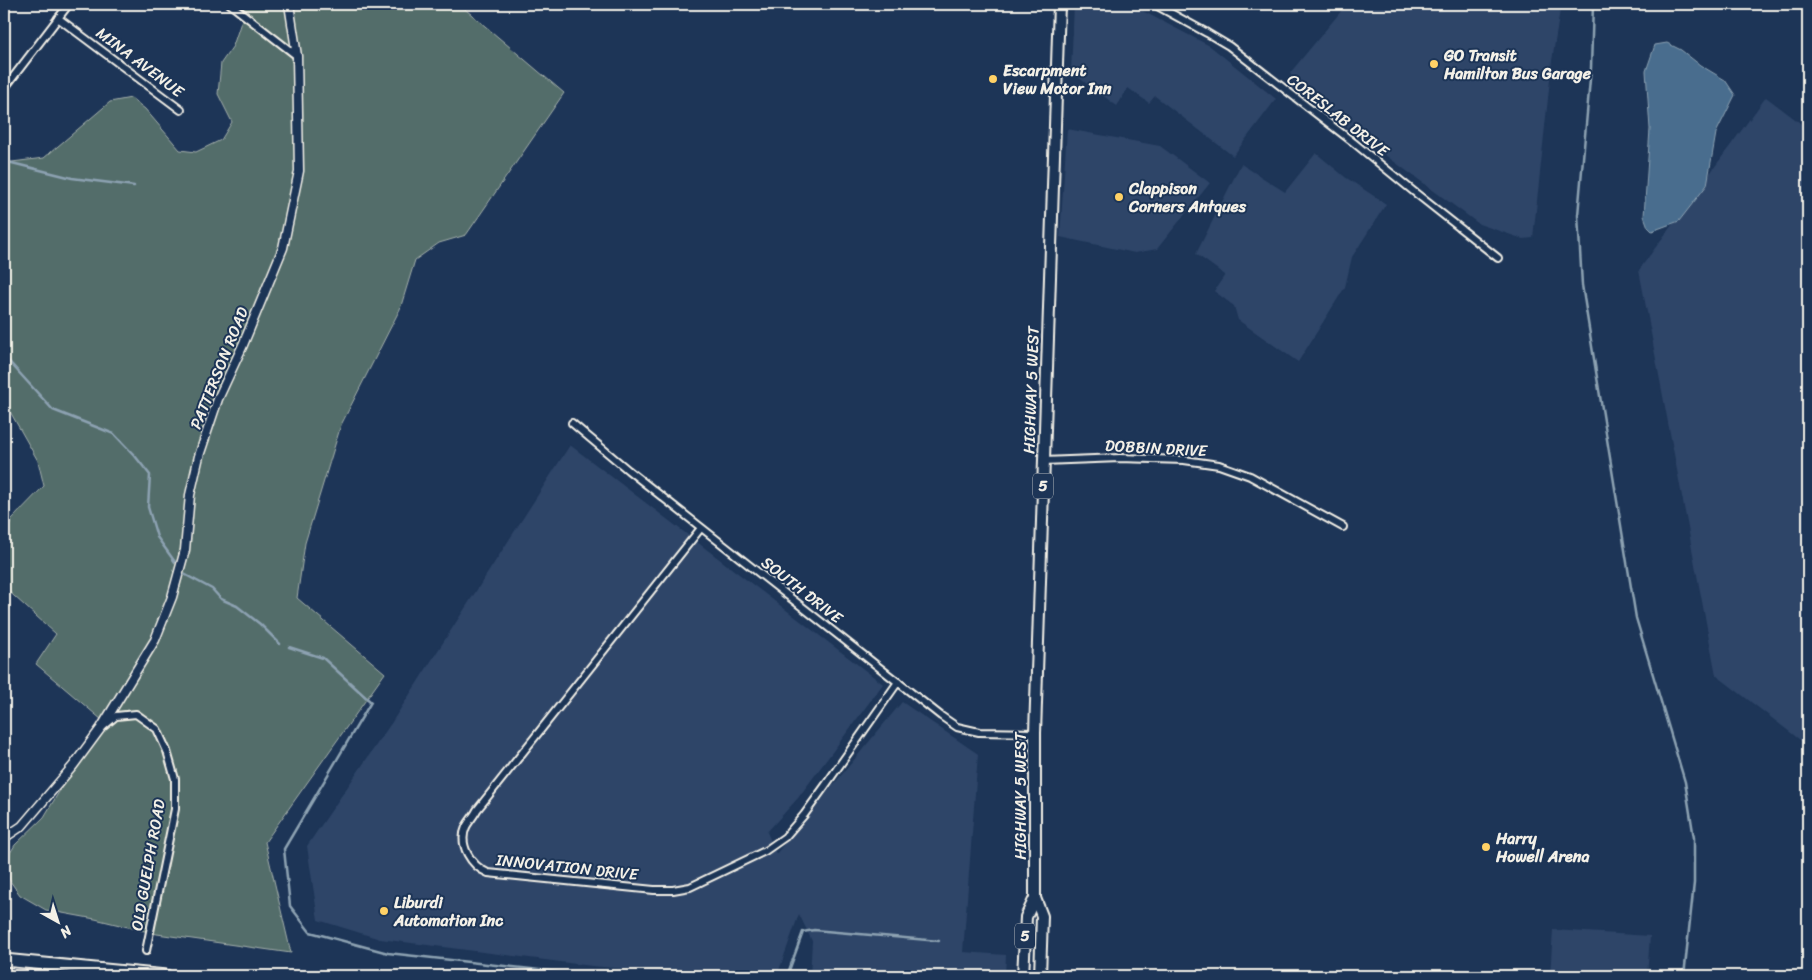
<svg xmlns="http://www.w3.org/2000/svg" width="1812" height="980" font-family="Sriracha,sans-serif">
<rect width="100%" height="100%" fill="#1d3557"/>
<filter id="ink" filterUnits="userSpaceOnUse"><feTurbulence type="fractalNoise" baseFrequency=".02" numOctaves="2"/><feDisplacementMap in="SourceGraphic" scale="10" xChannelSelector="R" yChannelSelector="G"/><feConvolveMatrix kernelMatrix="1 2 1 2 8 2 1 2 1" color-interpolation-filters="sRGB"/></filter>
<g filter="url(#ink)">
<g fill="#2e4568">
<path d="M1074 4H1129L1210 46 1276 99 1233 156 1155 96 1149 103 1128 88 1117 106 1071 72Z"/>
<path d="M1347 4H1561L1552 61 1533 238 1523 239 1479 224 1298 91 1290 73Z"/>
<path d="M1766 97 1808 129V746L1716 675 1639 270Z"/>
<path d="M1067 129 1160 146 1210 183 1157 249 1135 253 1060 237Z"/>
<path d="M1316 153 1345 177 1386 204 1352 257 1345 287 1298 362 1238 320 1234 306 1214 291 1225 275 1196 254 1241 164 1285 192Z"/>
<path d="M570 445 883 684 798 798 767 832 776 854 902 702 978 754 963 952 1006 955 1005 976H810L812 941 799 914 777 976H706L592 966 380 939 318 920 307 846 392 722Z"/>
<path d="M1553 930 1650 936 1647 976H1550Z"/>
</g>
<path fill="#536d6b" stroke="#a4afaa" d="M244 4H459L564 93 466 235 439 243 415 260 400 309 341 425 305 543 297 598 385 673 265 842 291 953 157 934 95 919 46 910 20 895 10 881 7 869 10 853 15 845 44 817 102 720 36 664 56 634 4 587V545L11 520 44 486 38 461 4 401V163L44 158 110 102 131 98 145 109 180 150 196 152 221 140 232 122 218 94 221 63 233 46 242 19Z"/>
<path fill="#486d8e" stroke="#8da2b2" d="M1667 43 1681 50 1700 65 1725 80 1735 95 1716 133 1707 185 1679 221 1652 231 1648 227 1644 216 1650 129 1646 71 1655 45Z"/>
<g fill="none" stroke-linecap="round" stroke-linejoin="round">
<g stroke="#8da2b2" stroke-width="2.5">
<path d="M1593 4 1591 68 1578 215 1582 285 1636 618 1685 782 1694 838V883L1684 976"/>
<path d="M4 161 72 178 134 186"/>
<path d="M4 356 53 410 114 434 135 456 150 475 148 507 157 537 175 562"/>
<path d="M184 574 212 589 221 599 237 606 260 624 280 644"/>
<path d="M289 647 323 658 371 702 284 849 290 906 310 932 388 953 594 976"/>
<path d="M787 976 803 932 814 930 939 941"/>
</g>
<g stroke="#f4f1e8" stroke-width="10">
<g id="minor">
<path d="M230 4 297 56"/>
<path d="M1154 4 1207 33 1229 46 1353 142 1413 191 1498 258"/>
<path d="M58 18 181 110"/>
<path d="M4 89 69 4"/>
<path d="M572 423 628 470 941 716 957 727 979 732 1035 733"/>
<path d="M1043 461 1120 458 1184 460 1219 465 1250 476 1343 527"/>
<path d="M701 528 477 810C474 816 469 821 466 827 458 845 471 866 488 873L654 890H673L690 887 765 851 785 837 804 815 825 786 898 682"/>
<path d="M104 726 116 716 136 714 157 729 167 751 175 779V809L146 951"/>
</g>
</g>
<g stroke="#f4f1e8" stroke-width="11">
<path id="tertiary" d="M4 838 22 826 73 766 101 728 155 640 172 597 185 550 190 495 199 456 218 399 243 345 283 248 299 171 297 56 289 4"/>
</g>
<g stroke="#f4f1e8" stroke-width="14">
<g id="primary">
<path d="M1023 976 1026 917 1035 898"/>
<path d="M1040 976 1042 916 1035 898V733L1059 4"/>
</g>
</g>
<g stroke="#f4f1e8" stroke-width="15">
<path id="motorway" d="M4 960 166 976"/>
</g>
<use href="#minor" stroke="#1d3557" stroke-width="6"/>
<use href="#tertiary" stroke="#1d3557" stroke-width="8"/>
<use href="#primary" stroke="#1d3557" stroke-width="10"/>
<use href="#motorway" stroke="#1d3557" stroke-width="11"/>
</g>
</g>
<g fill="#ffd166" stroke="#1d3557" stroke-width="2">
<circle cx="1434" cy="64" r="5"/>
<circle cx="993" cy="79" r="5"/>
<circle cx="1119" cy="197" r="5"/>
<circle cx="1486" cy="847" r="5"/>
<circle cx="384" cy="911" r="5"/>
</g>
<g text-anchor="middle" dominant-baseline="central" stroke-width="4" stroke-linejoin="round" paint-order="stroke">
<g fill="#1d3557" stroke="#b4b9bc" stroke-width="1">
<rect x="1033" y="473.5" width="20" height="25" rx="4"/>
<rect x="1015" y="923.5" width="20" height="25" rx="4"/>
</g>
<g font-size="15" font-weight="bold" fill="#f4f1e8">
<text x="1043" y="486">5</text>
<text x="1025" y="936">5</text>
</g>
<g font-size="16" font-weight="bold" fill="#f4f1e8" stroke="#1d3557" text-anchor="start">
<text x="1444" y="55">GO Transit<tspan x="1444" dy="18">Hamilton Bus Garage</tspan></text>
<text x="1003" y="70">Escarpment<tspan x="1003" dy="18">View Motor Inn</tspan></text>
<text x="1129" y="188">Clappison<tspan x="1129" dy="18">Corners Antques</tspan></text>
<text x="1496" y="838">Harry<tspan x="1496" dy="18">Howell Arena</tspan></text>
<text x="394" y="902">Liburdi<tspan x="394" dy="18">Automation Inc</tspan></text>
</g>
<g font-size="16" fill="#f4f1e8" stroke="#1d3557">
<text transform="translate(140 62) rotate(37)">MINA AVENUE</text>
<text transform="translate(1338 115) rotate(38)">CORESLAB DRIVE</text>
<text transform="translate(219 368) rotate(-68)">PATTERSON ROAD</text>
<text transform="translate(1031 390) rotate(-88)">HIGHWAY 5 WEST</text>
<text transform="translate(1156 448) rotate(3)">DOBBIN DRIVE</text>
<text transform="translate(802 590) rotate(38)">SOUTH DRIVE</text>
<text transform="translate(1020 796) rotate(-90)">HIGHWAY 5 WEST</text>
<text transform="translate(148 865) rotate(-80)">OLD GUELPH ROAD</text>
<text transform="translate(567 867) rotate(6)">INNOVATION DRIVE</text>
</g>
</g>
<rect width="1812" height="980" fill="none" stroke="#1d3557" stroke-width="20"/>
<rect x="10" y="10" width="1792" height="960" fill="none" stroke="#f4f1e8" stroke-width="2" filter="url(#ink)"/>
<g transform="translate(58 922) rotate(141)" stroke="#1d3557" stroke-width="4" paint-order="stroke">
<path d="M0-4L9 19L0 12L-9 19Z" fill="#f4f1e8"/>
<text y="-8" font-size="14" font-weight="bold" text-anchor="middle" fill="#f4f1e8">N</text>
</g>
</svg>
